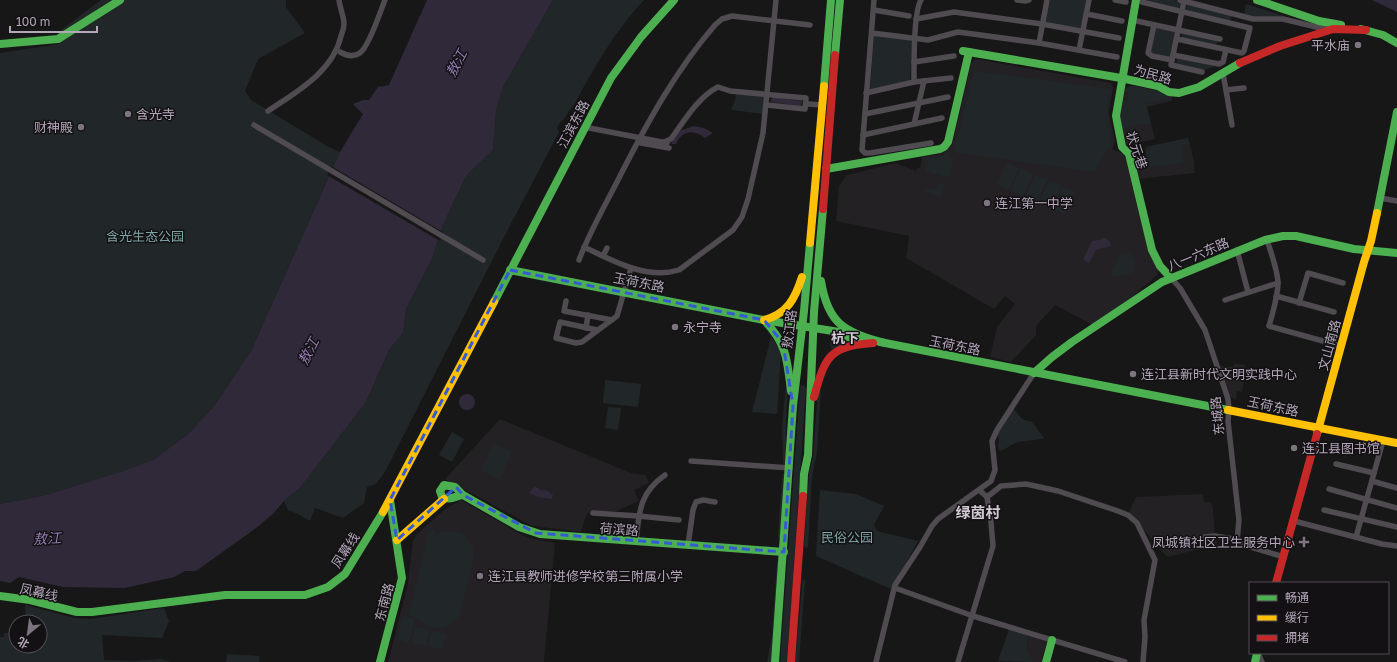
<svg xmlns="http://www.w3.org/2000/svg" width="1397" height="662" font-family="'Golos Text','Noto Sans SC',sans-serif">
<rect width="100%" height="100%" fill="#171717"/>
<g fill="#232123">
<path d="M975 59 1111 83 1113 88 1109 113 1115 142 1112 149 1123 154 1127 159 1159 270 1157 275 1132 297 1093 325 1055 305 1036 326V335L1011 362 990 357 997 327 1015 304 1005 296 994 309 906 258 909 236 836 221 839 186 847 175 895 163 916 171 918 167 920 168 922 157 941 154 949 148 952 145 971 64Z"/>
<path d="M1134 86 1172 94V101L1147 107 1155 139 1125 146 1119 108 1126 88 1128 87Z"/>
<path d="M1188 138 1194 161 1195 173 1137 179 1134 165 1142 164V161H1147L1145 147Z"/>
<path d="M1234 363 1246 365 1242 392 1237 391 1236 400 1229 396 1220 366 1233 367Z"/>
<path d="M500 419 631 473 646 475 649 483 634 490 639 501 617 511 588 513 585 518 581 532 541 527 530 525 445 479Z"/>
<path d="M1203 494 1204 502H1211L1213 509 1214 520V532L1217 545 1167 557 1137 522 1128 515 1136 497Z"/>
<path d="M461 500 522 535 533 539 555 543 544 662H388L408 583 413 541 417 534 444 510Z"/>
<path d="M1028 635 1047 641 1041 662H1033L1031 659 1027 649Z"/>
</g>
<g fill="#212728">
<path d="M101 0H286V7L305 33 258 59 245 91 251 100 327 146 340 152 251 351 214 406 187 435 153 460 123 471 46 495 0 504V53L60 44 61 30Z"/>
<path d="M553 0H644C615 31 594 67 574 105 568 109 567 119 560 122L557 128 559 132 504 237 385 472 376 484 367 487 364 503 343 518 315 508 310 521 296 513 288 510 284 501 300 488 366 402 389 350 403 333 406 309 432 259 441 229 466 176 493 150 496 111 503 87Z"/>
<path d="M1050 0H1087L1081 29 1045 22Z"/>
<path d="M1146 0H1173L1181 2 1179 9Z"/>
<path d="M1187 4 1232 15 1230 21 1186 10Z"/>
<path d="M1246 4 1284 16H1253L1244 14Z"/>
<path d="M1155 27 1176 32 1171 58 1150 53Z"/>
<path d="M1182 33 1218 40 1216 46 1181 39Z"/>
<path d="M874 35 912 40 910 81 870 90Z"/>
<path d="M1178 57 1216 66 1205 70 1176 64Z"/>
<path d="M974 71 1110 89C1106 111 1108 120 1112 142L1094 172 954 152Z"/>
<path d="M1134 86 1167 93V99L1146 104 1151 124 1146 125V123L1121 129 1119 113H1122V109L1119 108 1121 100 1126 102 1129 93 1124 91C1127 87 1129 86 1134 86Z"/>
<path d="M736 94 764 96 763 114 732 110 731 109 735 101Z"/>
<path d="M1188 138 1190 144 1181 145 1183 163 1135 168 1134 165 1142 164V161H1147L1146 152 1149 151V149L1151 148V146Z"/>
<path d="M950 152V157L954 158 949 178 925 171 928 158H937Z"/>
<path d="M1007 162 1019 168 1009 190 997 184Z"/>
<path d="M1021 168 1033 174 1023 196 1011 190Z"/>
<path d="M1035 175 1047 180 1037 202 1025 197Z"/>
<path d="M1049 181 1061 186 1051 208 1039 203Z"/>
<path d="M940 182 945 184 941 197 922 191 923 189C930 190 936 189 940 182Z"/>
<path d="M1063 187 1075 192 1065 214 1053 209Z"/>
<path d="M1126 253 1131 254 1135 262 1132 273 1115 277 1111 275 1119 255Z"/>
<path d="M831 336 845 339 847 343 832 350 830 344Z"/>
<path d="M771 337 781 351 777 414 752 412Z"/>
<path d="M605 380 641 384 638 407 603 403Z"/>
<path d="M802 385H804L806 389 787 662H780L800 387Z"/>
<path d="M786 386 788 387 786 419V462L784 464 783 463 782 426Z"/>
<path d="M818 390H821L817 453 812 476 808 546 806 548H805L804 545 809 474 813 457Z"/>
<path d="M608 407 621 408 618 430 605 428Z"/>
<path d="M1014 409 1022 419 1032 422 1044 438C1036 441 1026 440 1018 442 1011 444 1007 449 1000 451L998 447 999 440 997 433C999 431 1002 428 1003 426 1006 420 1007 412 1014 409Z"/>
<path d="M452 432 464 439 452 462 439 455Z"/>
<path d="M493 443 512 451 500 479 481 471Z"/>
<path d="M783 473 785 474 781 537 779 538 778 536 782 476Z"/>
<path d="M820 490 856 494 884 506 874 525 877 531 918 541 891 589 816 556Z"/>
<path d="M429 529 435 530 434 535C444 530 454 530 463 534L473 548 474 555 460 615 453 623 444 627 437 628 428 626 418 619 409 615Z"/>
<path d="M777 562H778L771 662H767L772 636Z"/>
<path d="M803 578 805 581 799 662H795Z"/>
<path d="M25 605 75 618 91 619 164 608 169 621 162 638 102 635 104 660 134 661 161 659 170 662H0V637H4V633H16V646H40V622H26Z"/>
<path d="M403 616 415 619 409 643 397 639Z"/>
<path d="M415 627 430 630 426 646 412 643Z"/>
<path d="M1009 629 1028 635 1027 649 1033 662 998 661Z"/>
<path d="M432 631 446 634 442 650 428 646Z"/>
<path d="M227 654 259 656 260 661 258 662H226Z"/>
</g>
<g fill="#30293a">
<path d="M427 0H553L503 87 496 111 493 150 466 176 441 229 432 259 406 309 403 333 389 350 366 402 300 488 284 501 273 514 252 531 196 571H185L174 577 125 588 63 587 19 577 10 583 0 581V504L46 495 123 471 153 460 187 435 214 406 251 351 340 152 363 114 353 104 363 100H369L378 87 389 85Z"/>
<path d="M1372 0H1397V12Z"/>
<path d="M772 97 802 101 801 106 771 102Z"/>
<path d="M694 126 704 128 713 133 705 138C694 129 682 130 676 144H671L679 131Z"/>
<path d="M1104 237 1110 242 1111 246 1096 250 1089 263 1083 260 1092 241 1100 240Z"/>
<circle cx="467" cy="402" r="8"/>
<path d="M535 486 542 491 543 490 548 491 550 493 553 495 552 499 538 497 529 493Z"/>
</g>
<path fill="#171717" d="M331 166 443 232 440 241 327 175Z"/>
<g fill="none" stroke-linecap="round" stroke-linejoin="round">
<g stroke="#4f4b50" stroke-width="5.5">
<path d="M874 0 862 150 865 153H870L931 143"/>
<path d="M1017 0 1025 1 1029 0"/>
<path d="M1115 0 1126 2"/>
<path d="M1180 0 1253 19H1283L1329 30"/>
<path d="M1184 1 1171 65 1202 72"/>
<path d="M1142 2 1250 28 1244 51 1242 53 1177 39"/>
<path d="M874 10 909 16"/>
<path d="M1087 14 1122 21"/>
<path d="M916 19 954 12 1042 24 1119 38"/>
<path d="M1132 20 1220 39"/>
<path d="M1154 25 1148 53 1152 56 1172 60"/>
<path d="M872 33 928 40 958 32 1039 43 1117 57"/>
<path d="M1039 43 1047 0"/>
<path d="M1079 50 1089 0"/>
<path d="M340 52C347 56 354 58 361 52 370 44 380 12 385 0"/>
<path d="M1173 55 1219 64 1223 62 1226 50"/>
<path d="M914 62 954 56"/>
<path d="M1223 73 1232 125"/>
<path d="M914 82 951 78"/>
<path d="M1226 90 1244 88"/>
<path d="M866 93 914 82C914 65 913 12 921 0"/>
<path d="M809 104 821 105"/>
<path d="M268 111C296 92 333 72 341 36 342 33 344 28 344 24 344 17 340 8 339 0"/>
<path d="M865 114 948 97"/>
<path d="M914 124 924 81"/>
<path d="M254 125 483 260"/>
<path d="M584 127 667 143"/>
<path d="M863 135 942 118"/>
<path d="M664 142 671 139C684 121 698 97 718 87L730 91 806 98 805 109 767 105"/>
<path d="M641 143 669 148"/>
<path d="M1380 198 1397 201"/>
<path d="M1267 240C1271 253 1277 268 1278 282 1278 296 1273 312 1269 326L1341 346"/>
<path d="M584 247C613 261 647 280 679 270L733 230 742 217 748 199 763 133 776 0"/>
<path d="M1237 250 1248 292"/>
<path d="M603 256 607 248"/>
<path d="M579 260C590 231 606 204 620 176 647 123 676 70 715 25L722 19 732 16 810 25"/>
<path d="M1171 278 1180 288 1205 330 1228 399 1229 410 1228 421 1239 520 1237 541"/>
<path d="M1276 296 1334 312"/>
<path d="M1225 300 1278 283"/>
<path d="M566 301 564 311 612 320"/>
<path d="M1299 303 1308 273 1343 283"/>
<path d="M586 328 588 315"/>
<path d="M597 330 560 322 556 338 576 343 582 342 617 316 631 268"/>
<path d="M691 461 790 468"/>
<path d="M1336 464 1374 473"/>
<path d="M1372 481 1397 488"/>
<path d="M1329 489 1397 508"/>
<path d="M987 497 1001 486 1026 484 1058 491 1115 510 1128 515 1137 523 1155 560 1144 620 1145 637 1143 662"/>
<path d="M1324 510 1397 527"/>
<path d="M593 513 638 516 679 520"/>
<path d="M1294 521 1382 544 1397 546"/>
<path d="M1205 537 1215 536 1234 539 1244 545 1284 557"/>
<path d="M1356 537 1383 441"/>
<path d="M636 542C639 513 639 493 665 475"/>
<path d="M688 545 693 510 696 502 703 500 715 502"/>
<path d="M895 588 973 616 1125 662"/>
<path d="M1258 653 1262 662"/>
<path d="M876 662 895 585 920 547 932 526 938 519 991 481 995 470 992 441 997 430 1034 373"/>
<path d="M958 662 993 546 991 522 987 497 979 490"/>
</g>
<g stroke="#4caf50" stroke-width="8">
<path d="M1136 0 1116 116 1122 147 1129 154 1152 250 1160 266 1171 278"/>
<path d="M1257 0 1319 21 1341 25"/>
<path d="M1361 29 1383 35 1397 43"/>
<path d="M0 44 58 39 120 0"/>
<path d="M963 51 1121 78 1158 86 1169 92 1179 93 1199 87 1240 63"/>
<path d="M835 55 840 0"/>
<path d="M824 86 831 0"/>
<path d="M826 169 940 149 944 147 948 142 969 52"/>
<path d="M1377 213 1397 112"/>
<path d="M510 270 764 320 839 332 846 337 861 338"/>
<path d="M821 281C828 325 845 332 885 343"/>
<path d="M494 302 611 78 641 37 674 0"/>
<path d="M764 320C787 344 787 359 791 391"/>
<path d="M880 342 1228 410"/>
<path d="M1034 373 1052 357 1072 342 1162 282 1265 240 1283 236H1296L1354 249 1397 253"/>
<path d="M463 495C455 496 450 501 442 497L440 491 444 485 455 487 463 495 519 527 540 534 784 552"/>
<path d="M803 496 804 474 808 455 814 312 823 209"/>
<path d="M0 596 30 600 77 612H92L225 595H305L328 587 345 574 383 512"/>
<path d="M380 662 402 578 390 500"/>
<path d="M775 662 793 406 804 311 810 243"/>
<path d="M1046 662 1052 640"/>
<path d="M1255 662 1257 653"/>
</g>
<g stroke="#ffc107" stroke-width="8">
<path d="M810 243 824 86"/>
<path d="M764 320C787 314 795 299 802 277"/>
<path d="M1228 410 1397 443"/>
<path d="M1317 434 1364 262 1371 241 1377 213"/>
<path d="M383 512 494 302"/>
<path d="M397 540 444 499"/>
</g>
<g stroke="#c62828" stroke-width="8">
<path d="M1240 63 1280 46 1333 29 1366 30"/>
<path d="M823 209 835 55"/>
<path d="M814 397C825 357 829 346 873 343"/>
<path d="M1276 583 1317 434"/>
<path d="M791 662 803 496"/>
</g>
</g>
<path fill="none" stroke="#345bd3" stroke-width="3" stroke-dasharray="8 5" stroke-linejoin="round" d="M510 270 764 320 783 343 793 406 784 552 536 533 463 495 456 487 397 540 390 500Z"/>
<g fill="#7c7580" stroke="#131113" stroke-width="1.5">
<circle cx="1358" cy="45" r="4"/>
<circle cx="128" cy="114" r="4"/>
<circle cx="81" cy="127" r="4"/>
<circle cx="987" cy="203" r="4"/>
<circle cx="675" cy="327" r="4"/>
<circle cx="1133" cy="374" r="4"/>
<circle cx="1294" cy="448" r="4"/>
<path d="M1302 536h4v4h4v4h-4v4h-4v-4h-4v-4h4z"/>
<circle cx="480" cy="576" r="4"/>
</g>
<g text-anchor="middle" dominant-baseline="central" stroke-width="3" stroke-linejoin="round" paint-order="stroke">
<g font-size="13" fill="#b3a7b9" stroke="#131113" text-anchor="start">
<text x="1350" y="45" text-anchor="end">平水庙</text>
<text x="136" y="114">含光寺</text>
<text x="73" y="127" text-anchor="end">财神殿</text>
<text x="995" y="203">连江第一中学</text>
<text x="683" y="327">永宁寺</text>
<text x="1141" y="374">连江县新时代文明实践中心</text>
<text x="1302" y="448">连江县图书馆</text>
<text x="1295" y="542" text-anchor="end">凤城镇社区卫生服务中心</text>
<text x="488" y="576">连江县教师进修学校第三附属小学</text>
</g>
<g font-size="13" fill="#b3a7b9" stroke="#131113">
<text transform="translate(1153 74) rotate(16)">为民路</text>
<text transform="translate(573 124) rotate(-62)">江滨东路</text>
<text transform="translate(1137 150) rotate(71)">状元巷</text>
<text transform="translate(1198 254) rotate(-23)">八一六东路</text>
<text transform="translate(639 282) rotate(11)">玉荷东路</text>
<text transform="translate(789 329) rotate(-83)">敖江路</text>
<text transform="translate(955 345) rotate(11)">玉荷东路</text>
<text transform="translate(1329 345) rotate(-75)">文山南路</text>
<text transform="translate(1273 406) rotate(12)">玉荷东路</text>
<text transform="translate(1217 416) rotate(-96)">东城路</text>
<text transform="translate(619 529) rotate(4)">荷滨路</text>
<text transform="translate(345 550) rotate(-57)">凤幕线</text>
<text transform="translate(39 592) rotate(12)">凤幕线</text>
<text transform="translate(384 602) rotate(-75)">东南路</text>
</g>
<g font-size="13" fill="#7da3a5" stroke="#131113">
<text x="145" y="236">含光生态公园</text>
<text x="847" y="537">民俗公园</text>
</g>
<g font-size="14" font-style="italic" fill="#967db5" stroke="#131113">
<text transform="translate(456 63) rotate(-62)">敖江</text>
<text transform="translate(308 351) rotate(-63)">敖江</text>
<text transform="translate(47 538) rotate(-3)">敖江</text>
</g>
<g font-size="14" font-weight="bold" fill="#d1c8d4" stroke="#131113">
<text x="845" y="337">杭下</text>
</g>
<g font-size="15" font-weight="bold" fill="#d1c8d4" stroke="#131113">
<text x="978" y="512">绿茵村</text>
</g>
</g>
<rect x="1249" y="582" width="140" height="72" fill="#131113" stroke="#534d55"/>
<rect x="1257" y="595" width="20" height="6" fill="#4caf50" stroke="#534d55"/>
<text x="1285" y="602" font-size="12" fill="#b3a7b9">畅通</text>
<rect x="1257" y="615" width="20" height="6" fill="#ffc107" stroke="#534d55"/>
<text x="1285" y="622" font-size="12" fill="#b3a7b9">缓行</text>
<rect x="1257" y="635" width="20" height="6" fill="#c62828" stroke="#534d55"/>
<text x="1285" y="642" font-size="12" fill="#b3a7b9">拥堵</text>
<g transform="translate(28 634) rotate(209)"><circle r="19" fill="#131113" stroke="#534d55"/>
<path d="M0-3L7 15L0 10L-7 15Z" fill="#7c7580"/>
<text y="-6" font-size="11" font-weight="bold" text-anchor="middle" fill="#b3a7b9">北</text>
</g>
<path d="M10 26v6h87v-6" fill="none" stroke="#b3a7b9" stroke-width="2"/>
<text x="16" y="26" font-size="12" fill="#b3a7b9" stroke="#131113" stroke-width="3" paint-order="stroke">100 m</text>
</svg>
